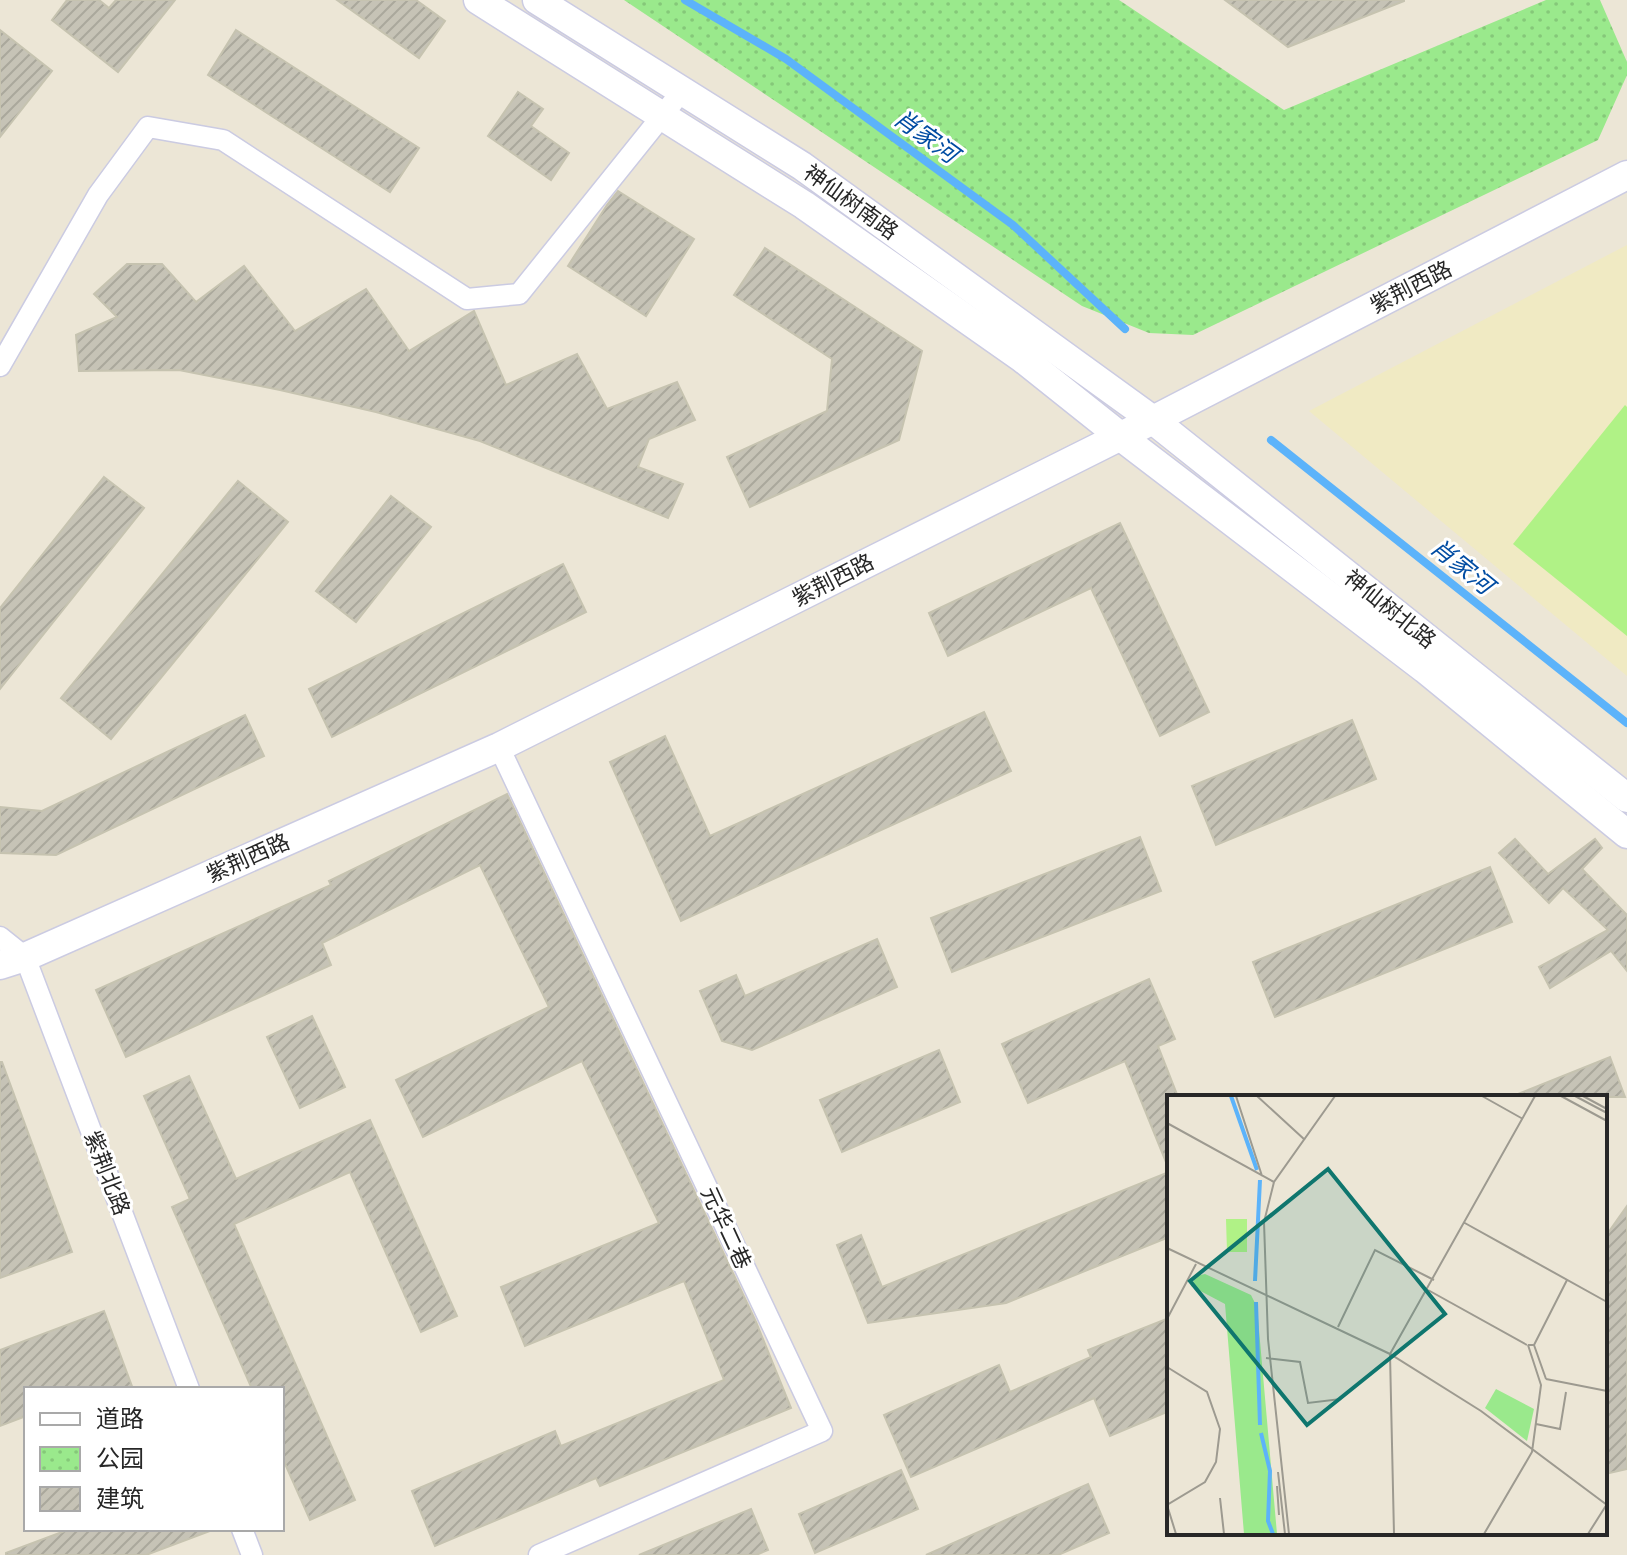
<svg xmlns="http://www.w3.org/2000/svg" width="1627" height="1555" font-family="Cabin,'Noto Sans SC',sans-serif">
<defs>
<pattern id="park-dots" width="8" height="8" patternUnits="userSpaceOnUse" patternTransform="scale(2)"><rect width="8" height="8" fill="#9ae98c"/><path d="M2 2h.1M6 6h.1" fill="none" stroke="#85c879" stroke-width="1.8" stroke-linecap="round"/></pattern>
<pattern id="building-hatch" width="6" height="6" patternUnits="userSpaceOnUse" patternTransform="scale(2)"><rect width="6" height="6" fill="#c6c3b6"/><path d="M-1 1l2-2M0 6l6-6M5 7l2-2" fill="none" stroke="#aaa89c"/></pattern>
</defs>
<rect width="100%" height="100%" fill="#ece6d6"/>
<path fill="#f0eac3" d="M1627 245V676L1309 411Z"/>
<path fill="url(#park-dots)" d="M624 0H1119L1284 110 1546 0H1600L1627 62V75L1598 140 1193 335 1149 333 1082 306Z"/>
<path fill="#b0f286" d="M1625 405 1627 407V636L1513 544Z"/>
<g fill="none" stroke-linecap="round" stroke-linejoin="round">
<g stroke="#5cb3fa" stroke-width="8">
<path d="M685 0 786 59 1013 225 1125 329"/>
<path d="M1271 440 1627 723"/>
</g>
</g>
<g fill="url(#building-hatch)" stroke="#c6c3b0" stroke-width="2">
<path d="M67 0H99L109 8 116 0H175L118 72 52 20Z"/>
<path d="M337 0H416L445 21 419 58Z"/>
<path d="M1225 0H1404V1L1288 47Z"/>
<path d="M0 30 52 71 0 137Z"/>
<path d="M236 30 419 148 390 192 208 75Z"/>
<path d="M518 92 543 109 531 126 569 153 551 180 488 136Z"/>
<path d="M618 191 694 239 646 316 568 266 607 205Z"/>
<path d="M765 248 922 351 899 440 750 507 727 457 827 411 832 359 734 295Z"/>
<path d="M127 264H162L196 302 244 266 295 331 366 289 409 351 474 311 506 385 577 354 607 409 677 382 695 420 649 439 638 467 683 484 668 518 480 441 376 412 280 390 179 370 79 371 76 335 117 317 94 294Z"/>
<path d="M104 477 144 508 0 689V608Z"/>
<path d="M238 481 288 522 111 739 61 698Z"/>
<path d="M391 496 431 527 356 622 316 591Z"/>
<path d="M1120 523 1209 712 1160 736 1091 588 948 656 929 613Z"/>
<path d="M563 564 586 612 332 737 309 689Z"/>
<path d="M984 712 1011 771 681 921 610 762 665 736 710 836Z"/>
<path d="M245 715 264 756 56 855 0 853V807L42 811Z"/>
<path d="M1352 720 1376 779 1216 845 1192 786Z"/>
<path d="M507 794 756 1322 791 1408 600 1486 596 1478 435 1546 412 1491 555 1431 561 1446 724 1380 684 1281 525 1346 501 1287 659 1223 582 1061 423 1137 396 1080 549 1007 480 865 322 943 331 965 126 1057 96 990 331 885 329 881Z"/>
<path d="M1140 837 1161 891 952 972 931 918Z"/>
<path d="M1515 839 1548 874 1595 839 1602 848 1582 869 1627 915V971L1611 951 1550 988 1539 967 1608 930 1563 888 1549 903 1499 853Z"/>
<path d="M1490 867 1512 922 1275 1017 1253 962Z"/>
<path d="M877 939 897 987 752 1050 722 1041 700 991 736 975 745 996Z"/>
<path d="M1149 979 1175 1039 1158 1046 1178 1097H1169L1168 1167 1125 1061 1028 1103 1002 1044Z"/>
<path d="M312 1016 345 1087 300 1108 267 1037Z"/>
<path d="M939 1050 960 1102 842 1152 820 1100Z"/>
<path d="M1610 1057 1625 1097H1513V1096Z"/>
<path d="M0 1062H2L72 1252 0 1278Z"/>
<path d="M189 1076 236 1179 370 1120 457 1316 421 1332 350 1172 234 1224 355 1500 310 1520 282 1457V1389H252L172 1207 190 1199 144 1096Z"/>
<path d="M1169 1172V1237L1006 1303 868 1323 837 1245 861 1235 882 1287Z"/>
<path d="M1627 1206V1469L1605 1474V1237Z"/>
<path d="M104 1311 133 1389H26V1416L0 1426V1350Z"/>
<path d="M1169 1318V1411L1110 1436 1094 1398 911 1477 884 1415 999 1365 1010 1392 1091 1357 1088 1350Z"/>
<path d="M901 1470 918 1509 815 1553 799 1514Z"/>
<path d="M1088 1484 1109 1533 1058 1555H926Z"/>
<path d="M751 1509 768 1550 756 1555H639Z"/>
<path d="M70 1529H209L210 1531 146 1555H6V1553Z"/>
</g>
<g fill="none" stroke-linecap="round" stroke-linejoin="round">
<g stroke="#cbcbe2" stroke-width="23">
<g id="street">
<path d="M0 366 98 195 148 127 223 140 467 299 519 294 682 91"/>
<path d="M499 747 822 1431 539 1555"/>
<path d="M0 937 25 957 189 1389"/>
<path d="M242 1529 252 1555"/>
</g>
</g>
<g stroke="#cbcbe2" stroke-width="31">
<g id="secondary">
<path d="M478 0 804 205 1022 358 1120 436 1425 669 1627 834"/>
<path d="M537 0 802 166 1153 420 1627 798"/>
<path d="M0 965 25 957 499 747 1153 420 1627 175"/>
</g>
</g>
<use href="#street" stroke="#fff" stroke-width="20"/>
<use href="#secondary" stroke="#fff" stroke-width="28"/>
</g>
<g text-anchor="middle" dominant-baseline="central" stroke-width="6" stroke-linejoin="round" paint-order="stroke">
<g font-size="22" fill="#272727" stroke="#fff">
<text transform="translate(851 202) rotate(36)">神仙树南路</text>
<text transform="translate(1411 287) rotate(-27)">紫荆西路</text>
<text transform="translate(833 580) rotate(-27)">紫荆西路</text>
<text transform="translate(1390 609) rotate(39)">神仙树北路</text>
<text transform="translate(248 858) rotate(-24)">紫荆西路</text>
<text transform="translate(107 1173) rotate(69)">紫荆北路</text>
<text transform="translate(726 1228) rotate(65)">元华二巷</text>
</g>
<g font-size="24" font-style="italic" fill="#004ca2" stroke="#fff">
<text transform="translate(926 136) rotate(36)">肖家河</text>
<text transform="translate(1462 566) rotate(39)">肖家河</text>
</g>
</g>
<g transform="translate(1167 1095)">
<rect width="440" height="440" fill="#ece6d6"/>
<path d="M38 179 84 200 90 212 110 439H77L58 209 24 191 29 181ZM329 294 367 314 360 346 318 313Z" fill="#9ae98c"/>
<path d="M59 124H80V157H60Z" fill="#b0f286"/>
<path fill="none" stroke="#5cb3fa" stroke-width="4" d="M64 1 90 75M88 186 93 85M89 207 93 330M94 338 103 376 101 426 106 439"/>
<path fill="none" stroke="#9d9a90" stroke-width="2" d="M69 1 95 81M90 1 138 45M315 1 356 24M394 1 440 26M408 1 440 18M416 1 440 14M0 28 107 87M296 127 440 207M0 153 223 259 314 316 440 410M261 195 360 250M0 224 29 169M171 232 208 155 267 185M361 250H367L400 185M367 250 379 284M223 259 368 1M223 259 227 439M99 263 133 267 141 308 174 304M0 272 40 297 53 334 49 367 38 387 0 410 9 439M379 284 440 296M369 329 393 334 399 297M111 377 118 439M110 391 112 420M53 403 57 439M122 439 101 244 97 127 107 87 168 1M317 439 365 357 374 290 361 250M421 439 440 409"/>
<path fill="#0f766e" fill-opacity="0.15" stroke="#0f766e" stroke-width="4" d="M161 74 278 219 140 330 23 186Z"/>
<rect width="440" height="440" fill="none" stroke="#272727" stroke-width="4"/>
</g>
<rect x="24" y="1387" width="260" height="144" fill="#ffffff" stroke="#a9a9a9" stroke-width="2"/>
<rect x="40" y="1413" width="40" height="12" fill="#ffffff" stroke="#a9a9a9" stroke-width="2"/>
<text x="96" y="1427" font-size="24" fill="#272727">道路</text>
<rect x="40" y="1447" width="40" height="24" fill="url(#park-dots)" stroke="#a9a9a9" stroke-width="2"/>
<text x="96" y="1467" font-size="24" fill="#272727">公园</text>
<rect x="40" y="1487" width="40" height="24" fill="url(#building-hatch)" stroke="#a9a9a9" stroke-width="2"/>
<text x="96" y="1507" font-size="24" fill="#272727">建筑</text>
</svg>
